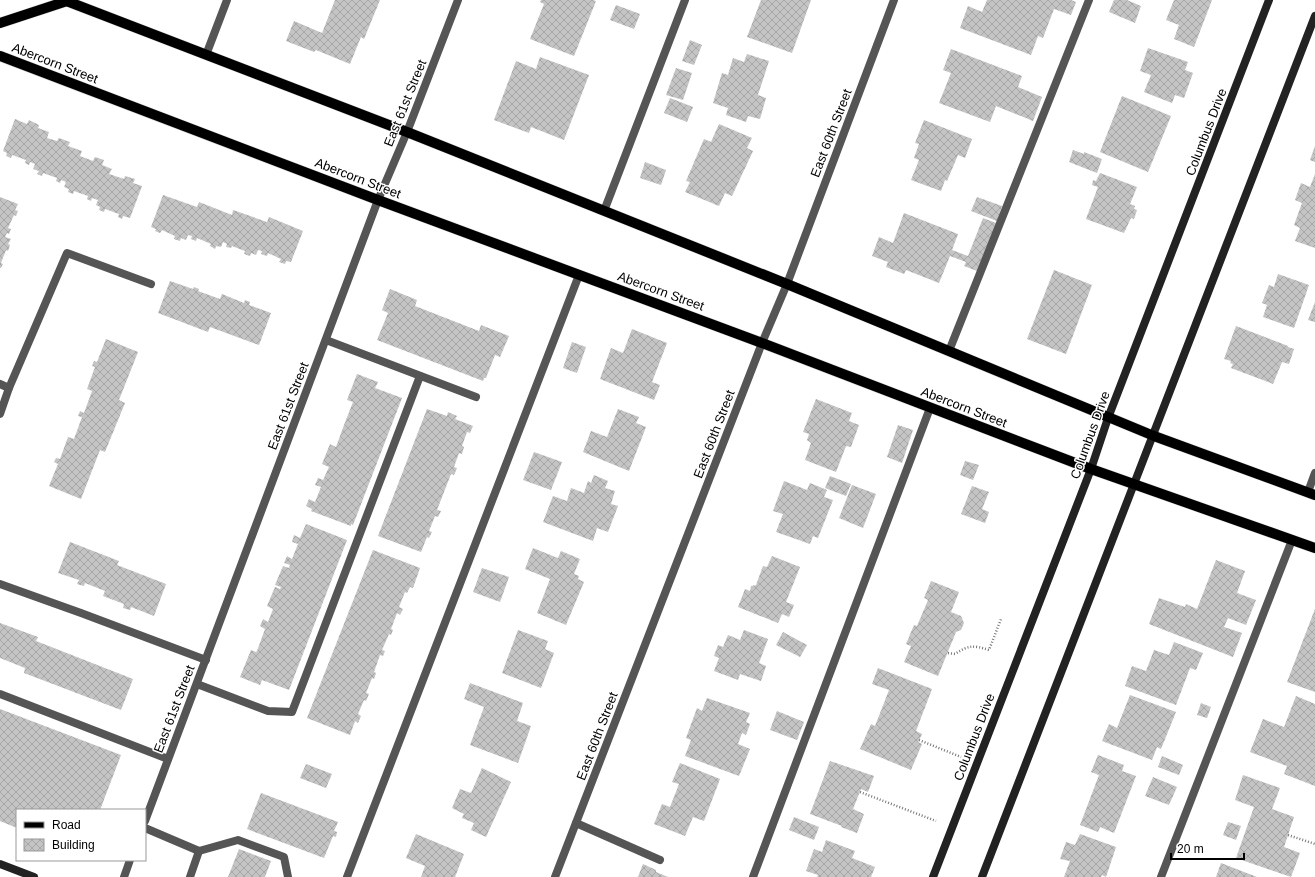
<svg xmlns="http://www.w3.org/2000/svg" width="1315" height="877" font-family="Arial,sans-serif">
<defs>
<pattern id="building-cross-hatch" width="8" height="8" patternUnits="userSpaceOnUse"><rect width="8" height="8" fill="#c4c4c4"/><path d="M0 0l8 8M0 8l8-8" fill="none" stroke="#a7a7a7"/></pattern>
</defs>
<rect width="100%" height="100%" fill="#fff"/>
<g fill="url(#building-cross-hatch)">
<path d="M335 0H380L364 39 361 37 350 64 316 50 314 52 286 41 294 21 322 33Z"/>
<path d="M541 0H593L596 1 574 56 530 39 544 4 540 2Z"/>
<path d="M761 0H811L792 53 747 37Z"/>
<path d="M987 0H1071L1076 2 1071 15 1054 9 1043 38 1038 36 1031 55 960 28 968 6 982 12Z"/>
<path d="M1114 0H1127L1141 6 1135 23 1109 12Z"/>
<path d="M1174 0H1212L1194 47 1174 39 1179 25 1166 20Z"/>
<path d="M616 5 640 14 634 29 610 20Z"/>
<path d="M690 40 702 45 694 65 682 61Z"/>
<path d="M1148 48 1188 62 1185 70 1193 73 1184 98 1175 95 1172 103 1144 92 1151 75 1140 71Z"/>
<path d="M951 49 1022 76 1018 87 1042 97 1033 121 996 106 990 122 939 103 951 73 943 70Z"/>
<path d="M747 54 769 61 758 95 766 98 760 119 748 116 746 122 726 115 728 108 713 103 722 73 728 75 733 58 744 62Z"/>
<path d="M540 57 589 75 564 140 531 127 529 133 494 120 516 61 536 69Z"/>
<path d="M676 68 692 73 683 100 666 95Z"/>
<path d="M1122 96 1171 116 1148 172 1100 152Z"/>
<path d="M670 98 693 107 687 122 664 113Z"/>
<path d="M15 119 27 124 29 120 39 125 38 128 49 132 47 138 57 141 59 138 70 142 68 146 82 151 80 156 93 161 95 157 104 160 102 165 112 169 109 174 124 179 125 176 135 179 133 183 142 186 130 218 123 216 122 219 118 217 119 214 105 209 104 212 99 210 100 207 96 205 98 200 92 198 91 201 87 199 88 196 74 191 73 194 68 192 69 189 64 187 66 182 61 180 60 183 56 181 57 178 43 173 42 176 37 174 39 171 33 169 35 164 30 162 29 165 25 163 26 160 12 155 11 158 6 156 7 153 3 151Z"/>
<path d="M924 120 972 139 965 158 958 155 947 181 945 180 941 191 911 180 919 160 914 158 919 144 915 143Z"/>
<path d="M719 124 752 138 747 148 753 151 732 196 725 193 719 206 685 192 690 182 686 181 704 139 711 142Z"/>
<path d="M1315 146V162L1310 160Z"/>
<path d="M1073 150 1084 154V152L1102 159 1097 173 1069 162Z"/>
<path d="M645 162 666 170 661 185 640 178Z"/>
<path d="M1100 173 1137 187 1130 204 1135 206 1134 209 1137 210 1134 219 1131 218 1124 233 1086 219 1098 187 1092 185 1093 180 1096 181Z"/>
<path d="M1315 174V248L1295 241 1300 228 1294 225 1302 203 1295 200 1301 183 1310 187Z"/>
<path d="M163 195 197 207 199 202 232 215 233 210 267 222 269 217 303 231 291 262 286 261 285 264 279 262 281 259 268 253 267 256 261 254 262 251 258 250 256 255 251 253 250 256 244 254 245 251 232 246 231 248 226 247 227 244 223 242 221 247 216 246 215 249 210 246 211 244 197 238 196 241 191 239 192 236 188 235 186 240 181 238 180 241 174 239 175 236 162 230 160 233 155 231 156 229 151 227Z"/>
<path d="M0 197 18 204 15 210 18 211 16 216 14 215 8 228 11 229 9 234 7 233 5 237 11 239 8 244 10 245 8 251 6 250 1 263 3 264 1 268H0Z"/>
<path d="M977 197 1002 206 997 221 971 211Z"/>
<path d="M904 213 958 234 952 250 968 256 983 218 996 223 977 271 964 266 966 262 950 256 939 283 906 270 904 274 886 267 888 262 872 256 879 237 893 243Z"/>
<path d="M1054 270 1092 285 1066 354 1027 339Z"/>
<path d="M1278 274 1309 285 1294 328 1263 317 1267 305 1262 303 1269 285 1274 287Z"/>
<path d="M170 281 193 289 194 287 199 289 198 291 220 299 222 294 244 303 245 300 250 302 249 305 271 313 259 345 210 327 208 332 158 313Z"/>
<path d="M390 289 417 300 415 306 479 331 481 325 509 336 500 357 495 355 486 378H484L483 381 377 340 388 313 382 310Z"/>
<path d="M1315 302V322L1308 320Z"/>
<path d="M1236 326 1288 346V347L1294 349 1289 364 1282 362 1273 384 1231 368 1233 364 1230 363 1231 361 1224 359Z"/>
<path d="M632 329 667 343 652 382 660 385 654 400 600 379 611 348 623 353Z"/>
<path d="M106 339 138 352 119 400 125 403 105 452 100 450 81 499 49 486 58 464 54 462 56 458 60 459 68 437 74 439 82 417 78 416 80 411 84 413 92 391 87 389 95 367 92 366 94 361 97 362Z"/>
<path d="M572 342 586 347 577 373 563 368Z"/>
<path d="M357 374 378 382 375 388 402 398 353 525 351 524V526L311 511 312 509 306 506 309 499 315 502 321 487 315 485 318 478 323 480 329 467 322 464 330 444 336 447 344 425 353 402 347 400Z"/>
<path d="M816 399 852 413 849 421 859 425 851 447 846 446 836 472 805 460 811 443 807 440 809 434 803 432Z"/>
<path d="M427 409 447 416 448 412 457 416 455 419 473 426 470 433 467 432 462 446 464 447 462 454 459 453 454 467 457 468 454 475 451 474 437 510 441 511 438 517 435 516 429 531 432 532 429 538 427 537 421 552 378 536Z"/>
<path d="M618 409 639 417 636 423 646 427 629 471 583 452 591 431 607 437Z"/>
<path d="M898 425 913 430 902 463 887 457Z"/>
<path d="M534 452 562 462 551 490 523 480Z"/>
<path d="M965 461 979 465 973 480 960 475Z"/>
<path d="M594 475 608 481 605 488 615 491 611 504 618 506 608 532 597 528 593 541 543 522 553 496 567 501 571 488 584 493 588 481 591 483Z"/>
<path d="M830 476 851 484 846 496 825 488Z"/>
<path d="M784 481 807 490 810 483 827 490 824 497 833 500 818 538 813 536 810 544 776 532 783 514 773 511Z"/>
<path d="M852 485 876 494 863 528 839 518Z"/>
<path d="M972 486 989 492 982 509 989 512 985 523 961 514Z"/>
<path d="M306 524 347 540 289 690 262 680 260 685 240 677 251 650 256 652 257 651 265 629 260 626 263 619 268 622 273 609 267 606 275 587 280 589 281 587 275 585 283 566 289 568 290 565 284 563 287 556 292 559 298 544 292 542 294 535 300 538Z"/>
<path d="M70 542 119 561 117 565 166 584 154 616 131 607 130 610 123 608 124 604 103 596 105 591 85 583 84 586 77 584 79 580 58 573Z"/>
<path d="M533 548 558 558 561 551 580 559 574 574 579 576 578 579 584 582 566 625 537 613 550 579 525 569Z"/>
<path d="M373 550 420 568 413 588 410 587 407 593 405 592 399 607 403 609 400 615 397 613 391 629 393 630 391 635 389 634 382 650 385 651 383 656 380 655 374 672 376 673 374 679 372 678 366 693 369 694 366 701 364 700 358 714 361 716 358 723 355 721 350 735 307 718Z"/>
<path d="M772 556 800 567 786 602 794 605 789 617 782 614 778 623 738 607 745 589 750 591 751 586 756 585 763 566 767 567Z"/>
<path d="M1216 560 1245 571 1237 593 1256 600 1246 625 1228 618 1224 627 1242 633 1233 657 1149 624 1159 598 1185 607 1186 604 1197 609Z"/>
<path d="M482 568 509 577 500 602 473 592Z"/>
<path d="M931 581 959 592 951 612 961 616 964 623 961 630 956 632 938 676 904 662 911 646 906 644 914 625 917 626 928 600 924 598Z"/>
<path d="M1315 609V692L1287 682Z"/>
<path d="M0 623 38 637 36 641 133 679 121 710 24 673 25 668 0 658Z"/>
<path d="M518 630 548 641 545 649 554 653 541 688 502 673Z"/>
<path d="M744 630 768 639 759 663 766 666 761 681 740 674 738 680 714 671 719 658 714 656 718 645 723 647 728 635 740 640Z"/>
<path d="M783 632 807 645 800 657 776 645Z"/>
<path d="M1174 642 1203 653 1196 670 1190 668 1176 705 1125 686 1132 666 1146 671 1154 650 1169 655Z"/>
<path d="M878 668 932 689 916 731 922 734 918 742 922 744 911 770 860 749 871 724 875 726 889 690 872 684Z"/>
<path d="M470 683 523 703 517 721 531 726 518 763 470 745 484 707 464 699Z"/>
<path d="M1130 695 1176 712 1161 749 1157 747 1152 760 1102 741 1109 724 1117 728Z"/>
<path d="M1296 696 1315 704V786L1284 774 1287 766 1250 752 1263 719 1284 727Z"/>
<path d="M707 698 750 713 746 722 750 724 746 735 742 733 738 744 750 749 739 776 685 756 691 740 686 738 697 708 702 711Z"/>
<path d="M1201 703 1211 707 1207 718 1197 715Z"/>
<path d="M0 709 121 755 100 810H17V828L0 821Z"/>
<path d="M777 711 804 722 797 740 770 730Z"/>
<path d="M1098 755 1124 765 1122 771 1136 776 1114 833 1100 827 1098 832 1080 825 1099 775 1091 772Z"/>
<path d="M1162 756 1183 765 1179 775 1158 767Z"/>
<path d="M830 761 874 776 868 792 861 789 853 809 864 814 857 833 841 827 842 826 810 814Z"/>
<path d="M680 763 720 779 704 821 693 817 685 836 654 824 662 804 670 807 679 784 672 782Z"/>
<path d="M306 764 332 774 326 788 300 778Z"/>
<path d="M482 768 511 782 486 837 471 830 474 823 462 818 464 814 452 808 460 789 471 793Z"/>
<path d="M1243 775 1280 788 1272 809 1294 817 1284 847 1300 853 1291 877 1236 858 1254 807 1235 800Z"/>
<path d="M1153 777 1177 787 1169 805 1145 796Z"/>
<path d="M261 793 338 822 334 831 337 832 336 837 333 836 324 858 247 829Z"/>
<path d="M794 817 819 827 814 840 789 830Z"/>
<path d="M1228 822 1241 826 1236 840 1223 835Z"/>
<path d="M416 834 464 854 455 877H421L425 866 406 858Z"/>
<path d="M1080 834 1116 847 1106 877 1102 875 1101 877H1064L1070 861 1060 859 1066 842 1075 845Z"/>
<path d="M826 840 855 851 852 858 875 867 871 877H817L818 875 806 871 814 849 822 852Z"/>
<path d="M239 849 271 861 265 877H228Z"/>
<path d="M1221 863 1257 877H1216Z"/>
<path d="M643 864 656 870V872L668 877H638Z"/>
</g>
<g fill="none" stroke-linecap="round" stroke-linejoin="round">
<g stroke="#dbdbdb" stroke-width="11">
<g id="primary">
<path d="M64 0 407 132 787 284 1154 436 1315 495"/>
<path d="M0 23 67 1"/>
<path d="M0 56 378 200 762 343 1091 469 1315 548"/>
</g>
</g>
<g stroke="#777" stroke-width="2.5" stroke-dasharray="1 2" stroke-linecap="butt">
<path d="M948 653 955 654C969 645 973 645 989 650L1001 619"/>
<path d="M919 740 961 757"/>
<path d="M860 792 936 821"/>
<path d="M1288 835 1315 844"/>
</g>
<g stroke="#555" stroke-width="8">
<path d="M206 55 227 0"/>
<path d="M604 211 685 0"/>
<path d="M326 340 476 397"/>
<path d="M949 351 1089 0"/>
<path d="M0 384 9 388 67 253 151 284"/>
<path d="M0 414 9 388"/>
<path d="M1308 492 1315 473"/>
<path d="M0 584 81 613 206 660"/>
<path d="M197 684 268 711 292 712 420 376"/>
<path d="M0 694 168 759"/>
<path d="M576 823 660 860"/>
<path d="M145 828 199 851 238 840 284 857 288 877"/>
<path d="M190 877 199 851"/>
<path d="M347 877 579 275"/>
<path d="M753 877 930 408"/>
<path d="M1161 877 1292 540"/>
</g>
<g stroke="#555" stroke-width="8">
<path d="M145 821 378 200 407 132 458 0"/>
<path d="M124 877 130 860"/>
<path d="M555 877 762 343 787 284 894 0"/>
</g>
<g stroke="#222" stroke-width="8">
<path d="M0 864 34 877"/>
<path d="M933 877 1091 469 1108 418 1269 0"/>
<path d="M982 877 1315 16"/>
</g>
<use href="#primary" stroke="#000" stroke-width="10"/>
</g>
<g text-anchor="middle" dominant-baseline="central" stroke-width="3" stroke-linejoin="round" paint-order="stroke">
<g font-size="13" fill="#000" stroke="#fff">
<text transform="translate(55 63) rotate(21)">Abercorn Street</text>
<text transform="translate(405 103) rotate(-68)">East 61st Street</text>
<text transform="translate(1206 132) rotate(-69)">Columbus Drive</text>
<text transform="translate(831 133) rotate(-69)">East 60th Street</text>
<text transform="translate(358 178) rotate(21)">Abercorn Street</text>
<text transform="translate(661 291) rotate(20)">Abercorn Street</text>
<text transform="translate(288 406) rotate(-69)">East 61st Street</text>
<text transform="translate(964 407) rotate(21)">Abercorn Street</text>
<text transform="translate(714 434) rotate(-69)">East 60th Street</text>
<text transform="translate(1090 435) rotate(-70)">Columbus Drive</text>
<text transform="translate(174 709) rotate(-69)">East 61st Street</text>
<text transform="translate(597 736) rotate(-69)">East 60th Street</text>
<text transform="translate(974 737) rotate(-69)">Columbus Drive</text>
</g>
</g>
<rect x="16" y="809" width="130" height="52" fill="#ffffff" stroke="#999999"/>
<rect x="24" y="822" width="20" height="6" fill="#000000" stroke="#999999"/>
<text x="52" y="829" font-size="12" fill="#000000">Road</text>
<rect x="24" y="839" width="20" height="12" fill="url(#building-cross-hatch)" stroke="#999999"/>
<text x="52" y="849" font-size="12" fill="#000000">Building</text>
<path d="M1171 853v6h73v-6" fill="none" stroke="#000000" stroke-width="2"/>
<text x="1177" y="853" font-size="12" fill="#000000" stroke="#ffffff" stroke-width="3" paint-order="stroke">20 m</text>
</svg>
